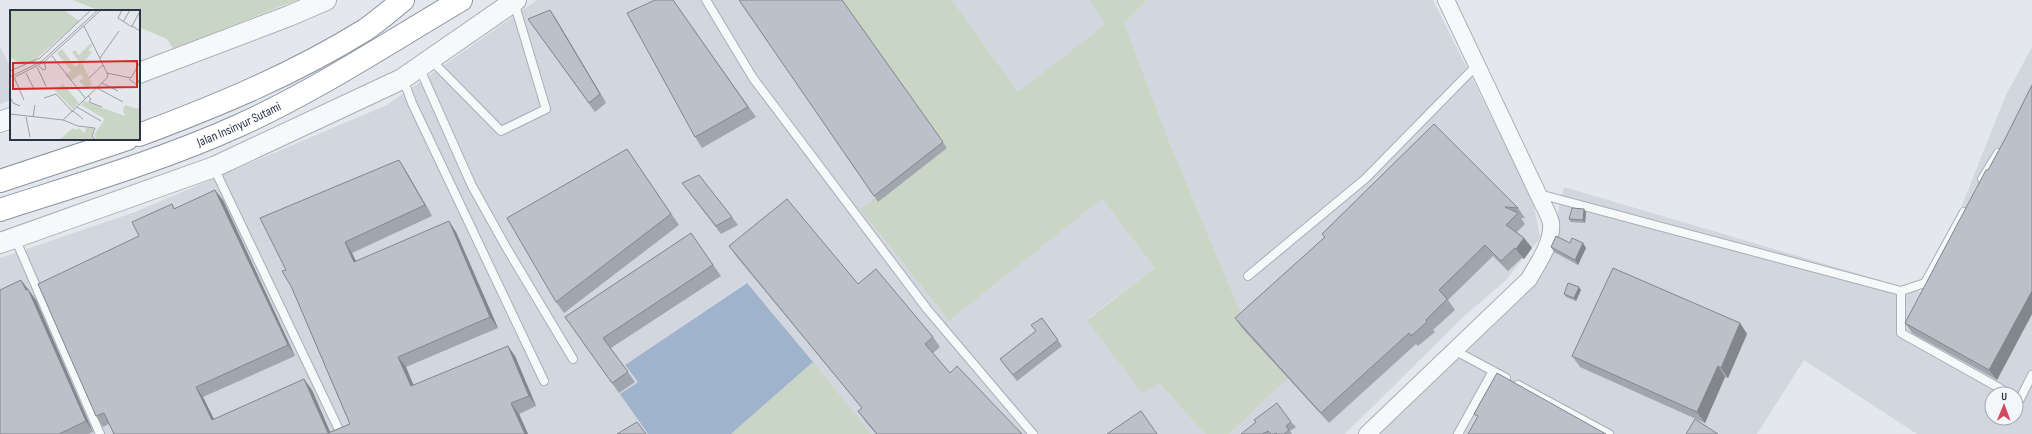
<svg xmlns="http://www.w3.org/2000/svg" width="2032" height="434" font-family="'Sofia Sans Condensed',sans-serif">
<rect width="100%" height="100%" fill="#e4e7ec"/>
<g fill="#d2d6de" fill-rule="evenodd">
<path d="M537 0H838L946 146 860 209 949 321 1102 199 1155 268 1087 319 1142 392 1159 383 1205 434H871L746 283 625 365 638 382 621 394 648 434H0V258L135 212 387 105Z"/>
<path d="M952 0H1089L1107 24 1018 92Z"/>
<path d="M1147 0H1433L1533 201 1540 238 1505 281 1462 318 1345 434H1229L1296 369 1243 318 1168 139 1124 23Z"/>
<path d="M0 47 11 68V100L0 104Z"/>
<path d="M2032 47V434H1917L1804 360 1757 434H1366L1547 258 1564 187 1927 294 2005 97ZM1992 394H2016V418H1992Z"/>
</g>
<g fill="#c9d6c5">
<path d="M73 0H297L173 49 167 39 139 27V11H100Z"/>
<path d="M838 0H952L1018 92 1106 24 1089 0H1147L1124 23 1168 139 1243 318 1297 369 1229 434H1205L1159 383 1142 393 1087 320 1155 268 1102 199 949 321 860 209 945 145Z"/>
<path d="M813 362 871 434H731Z"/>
</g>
<path fill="#9fb4cc" d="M747 283 813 362 731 434H648L620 394 638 382 625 365Z"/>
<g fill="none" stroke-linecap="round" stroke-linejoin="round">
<g stroke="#a9aeb7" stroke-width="10">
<g id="service">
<path d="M706 0 753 78 927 309 1033 434"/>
<path d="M431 60 501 131 546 109 514 2"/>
<path d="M419 67 472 186 506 247 573 359"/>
<path d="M403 79 412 103 544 381"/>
<path d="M214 168 341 434"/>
<path d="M1982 179 1998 153"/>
<path d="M1539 194 1901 291 1925 283 1964 212"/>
<path d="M15 238 100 434"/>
<path d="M1248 276 1365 179 1477 65"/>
<path d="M1901 291V333L2010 394"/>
<path d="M1454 350 1506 378"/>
<path d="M1518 385 1609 434"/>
<path d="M2016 397 2020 399 2032 375"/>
<path d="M1458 434 1493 371"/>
</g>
</g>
<g stroke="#a9aeb7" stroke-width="18">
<path id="minor" d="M1367 434 1529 279C1538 263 1553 242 1551 223 1549 214 1542 203 1538 194L1446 0"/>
</g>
<g stroke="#a9aeb7" stroke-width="22">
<g id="tertiary">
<path d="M139 73 289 16 326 0"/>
<path d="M0 122 11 118"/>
<path d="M0 243 214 167 402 79 516 0"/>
</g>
</g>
<g stroke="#8b94a3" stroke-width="24">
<g id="motorway">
<path d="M139 135C217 106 294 74 365 30 378 21 391 10 403 0"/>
<path d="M0 181 127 139"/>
<path id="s1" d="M0 210C80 184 163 160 240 125 317 90 388 43 461 0"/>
</g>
</g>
<use href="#service" stroke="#f7f8fa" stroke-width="8"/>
<use href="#minor" stroke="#f7f8fa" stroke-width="16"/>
<use href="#tertiary" stroke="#f7f8fa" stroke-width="20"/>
<use href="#motorway" stroke="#fff" stroke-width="22"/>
</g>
<g fill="#a1a5ae">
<path d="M673 0 756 117 702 148 695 137Z"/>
<path d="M739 0H842L947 148 878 202Z"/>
<path d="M528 19H556L606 103 595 112Z"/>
<path d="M2032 85V314L1997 380 1912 333 1905 323 2005 139Z"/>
<path d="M1434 124 1518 208 1525 218H1521L1525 224 1517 232 1524 238 1532 248 1524 259 1522 258 1508 271 1493 256 1448 300 1455 310 1433 330 1435 332 1418 346 1416 344 1329 423 1242 328 1235 318 1325 238 1322 234Z"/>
<path d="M627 149 679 225 564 313 556 302Z"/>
<path d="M406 171 432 216 352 253 356 261 456 232 498 328 406 367 413 385 515 356 536 406 519 414 528 434H114L109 424 103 427 96 416 139 236 175 208 223 200 295 356 203 397 214 419 312 390 330 432 350 424 291 286 286 270Z"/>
<path d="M682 183 732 217 738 225 721 234Z"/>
<path d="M1586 212 1585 223 1571 222 1569 219Z"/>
<path d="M691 233 721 276 611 348 635 382 619 393 565 317Z"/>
<path d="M1570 243H1583L1586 248 1578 265 1554 252 1551 247Z"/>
<path d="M729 246 858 284 933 337 940 347 933 353 950 373 1022 434H876L865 421 858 411 862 408 736 256Z"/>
<path d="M21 280 36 300 93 432 89 434H0Z"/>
<path d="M1581 290 1576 301 1566 297 1564 294Z"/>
<path d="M1042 318 1062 346 1017 381 1000 359 1036 331Z"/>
<path d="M1740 323 1747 334 1728 378 1725 377 1705 423 1580 367 1572 356Z"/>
<path d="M1291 422 1296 427 1290 431 1292 434H1241Z"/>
</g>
<g fill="#83868d">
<path d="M550 10 556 19 606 103 600 94Z"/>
<path d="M399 160 406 171 432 216 425 205Z"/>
<path d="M215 190 223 200 295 356 288 345Z"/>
<path d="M1584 209 1586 212 1585 223 1583 220Z"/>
<path d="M449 221 456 232 498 328 490 317Z"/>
<path d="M1524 238 1532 248 1524 259 1516 249Z"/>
<path d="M345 242 352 253 361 272 354 262Z"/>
<path d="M1583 243 1586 248 1578 265 1575 260Z"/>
<path d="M21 280 36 300 93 432 86 421Z"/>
<path d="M1579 287 1581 290 1576 301 1574 298Z"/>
<path d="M2032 291V314L1997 380 1989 370Z"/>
<path d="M1740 323 1747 334 1728 378 1721 368Z"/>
<path d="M508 346 515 356 536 406 529 396Z"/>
<path d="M398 357 406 367 418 396 411 386Z"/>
<path d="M1718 366 1725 377 1705 423 1697 412Z"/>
<path d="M304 379 312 390 331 434 328 433Z"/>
<path d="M196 387 203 397 219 430 212 420Z"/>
<path d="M511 403 519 414 528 434H525Z"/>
</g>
<g fill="#bbc0ca" stroke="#83868d">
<path d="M655 0H673L748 107 695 137 627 13Z"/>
<path d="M739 0H842L943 142 874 196Z"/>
<path d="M550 10 600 94 589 103 528 19Z"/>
<path d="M2032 85V291L1989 370 1905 323 1986 170H1988L2005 139Z"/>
<path d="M1434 124 1518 208 1505 207 1518 213 1506 225 1524 238 1516 249 1515 248 1501 261 1485 245 1439 290 1447 299 1426 320 1427 322 1411 336 1409 333 1321 413 1235 318 1325 237 1322 234Z"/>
<path d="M627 149 671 214 556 302 507 218Z"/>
<path d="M399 160 425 205 345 242 354 262 449 221 490 317 398 357 411 386 508 346 529 396 511 403 525 434H114L104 413 96 416 38 284 139 236 132 222 172 204 174 209 215 190 288 345 196 387 212 420 304 379 328 433 350 424 291 286 282 271 286 270 260 218Z"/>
<path d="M699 175 732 217 716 226 682 183Z"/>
<path d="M787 199 858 284 876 269 933 337 925 344 950 373 957 366 1022 434H877L858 411 862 408 729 246Z"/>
<path d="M1572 208 1584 209 1583 220 1569 219Z"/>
<path d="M691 233 713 265 603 338 628 372 612 383 565 317Z"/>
<path d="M1556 236 1570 243 1572 238 1583 243 1575 260 1551 247Z"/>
<path d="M1613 268 1740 323 1721 368 1718 366 1697 412 1572 356Z"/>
<path d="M21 280 26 290 28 289 86 421 59 434H0V290Z"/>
<path d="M1568 283 1579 287 1574 298 1564 294Z"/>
<path d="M1042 318 1058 340 1013 375 1000 359 1036 331 1031 325Z"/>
<path d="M1497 373 1606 434H1468L1478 416 1474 414Z"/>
<path d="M1277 403 1291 422 1286 426 1289 430 1284 434H1277L1276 433 1274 434H1271L1268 431 1263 434H1241L1256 422 1254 420Z"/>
<path d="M1141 411 1157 434H1107Z"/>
<path d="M1695 419 1718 434H1686Z"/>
<path d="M637 422 646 434H617Z"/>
</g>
<g text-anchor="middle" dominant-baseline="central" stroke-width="4" stroke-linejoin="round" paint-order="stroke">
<g font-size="13" fill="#2b3445" stroke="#f4f6f9">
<text stroke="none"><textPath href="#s1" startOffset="254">Jalan Insinyur Sutami</textPath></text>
</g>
</g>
<g transform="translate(10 10)">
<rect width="130" height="130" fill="#e4e7ec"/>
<path d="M0 0H54L69 11 24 51 13 55 0 47ZM81 33 82 36 79 40 82 43 72 53 82 74 78 79 69 71 74 68 70 64 61 71 55 65 61 61 47 43 52 39 65 57 70 53 62 42 65 40 69 45ZM53 74 69 93 63 99 45 81ZM74 91 115 106 113 100 115 95 127 99 130 96V130H87L84 125 95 109 71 95ZM63 118 66 120 68 118 75 123 76 118H84L82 126 86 130H49Z" fill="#c9d6c5"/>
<path fill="none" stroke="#9a9fa9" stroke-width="1" d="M112 0 108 8 122 17M129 3 122 16 130 21M113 12 120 0M42 46 76 89M90 48 109 21M29 56 33 60 36 59 34 52M27 57 36 76M0 61 30 48 81 0M16 63 24 79M97 63 121 68 130 52M0 67 32 51 88 0M4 67 14 90M5 67 34 52 91 0M79 68 93 55M119 69 127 75 130 68M92 73 108 81M87 78 113 92M78 86 81 89 79 92 92 97M0 87 3 93 10 96M34 88 46 84 63 102M67 97 91 111M63 101 73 109M0 104 53 110 97 68 98 65 74 16M16 107 20 127M23 107 25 95M53 110 68 116 85 118 82 126 86 130"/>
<path fill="#d62828" fill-opacity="0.15" stroke="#d62828" stroke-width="2" d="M127 51V77L3 79V53Z"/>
<rect width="130" height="130" fill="none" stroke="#2b3445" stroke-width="2"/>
</g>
<g transform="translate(2004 406) rotate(1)"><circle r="19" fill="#f4f6f9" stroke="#a4a8b1"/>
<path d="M0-3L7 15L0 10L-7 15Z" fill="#d1495b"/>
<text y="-6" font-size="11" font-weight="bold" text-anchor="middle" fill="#2b3445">U</text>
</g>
</svg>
